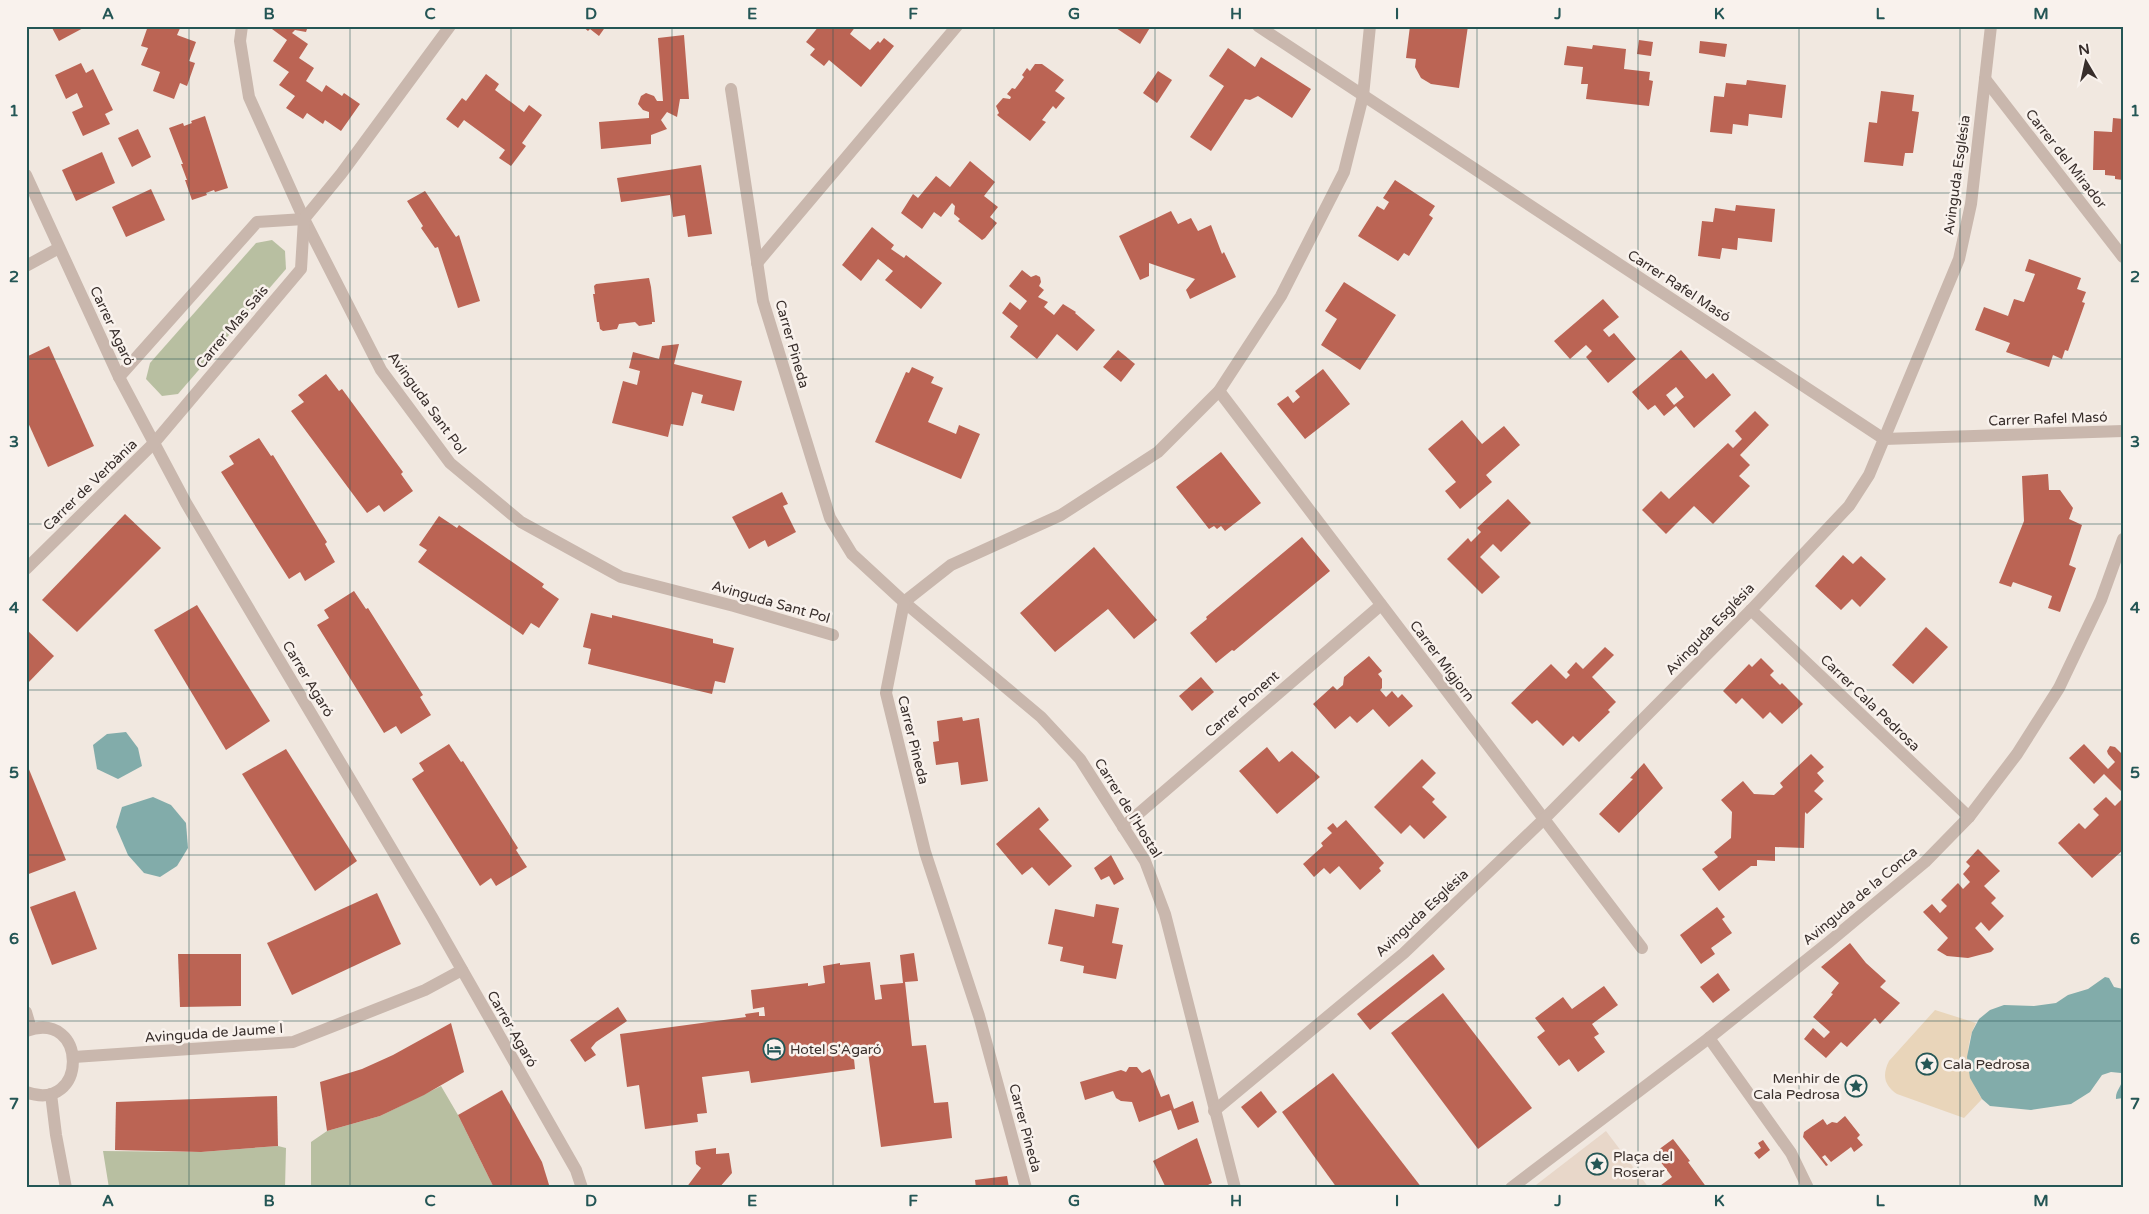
<svg xmlns="http://www.w3.org/2000/svg" width="2149" height="1214" font-family="'Varela Round',sans-serif">
<rect width="100%" height="100%" fill="#f1e8e0"/>
<g fill="#b8bfa1">
<path d="M272 240 285 251 286 269 178 394 162 396 146 379 150 363 256 243Z"/>
<path d="M441 1086 458 1115 494 1188H311V1142L327 1131 380 1116Z"/>
<path d="M278 1146 286 1148 285 1188H109L103 1151 201 1152Z"/>
</g>
<path fill="#e9d5ba" d="M1935 1010 1976 1023C1963 1048 1967 1077 1982 1099L1964 1118 1897 1094C1884 1085 1882 1075 1889 1061Z"/>
<path fill="#e8d7c9" d="M1606 1131 1649 1188H1532L1593 1141Z"/>
<g fill="#82acaa">
<path d="M126 732 138 748 142 766 118 779 97 769 93 745 107 734Z"/>
<path d="M153 797 171 805 186 823 188 848 177 866 160 877 144 873 128 855 116 827 122 807Z"/>
<path d="M2105 977 2109 978 2114 987 2123 989V1098L2116 1099C2115 1089 2126 1084 2121 1073L2111 1072 2102 1075 2090 1092 2071 1104 2031 1110 1990 1106 1982 1099 1970 1078 1967 1057 1972 1032 1979 1019 1990 1010 2004 1005 2034 1006 2056 1003 2068 995 2088 989Z"/>
</g>
<g fill="#bb6454" fill-rule="evenodd">
<path d="M51 26H87L59 41Z"/>
<path d="M148 26H181L177 35 196 42 189 61 195 63 187 86 180 83 174 99 153 91 160 72 141 65 148 48 141 46Z"/>
<path d="M273 26H308L306 32 295 30 292 33 308 44 299 58 314 68 306 81 322 92 326 85 342 96 344 93 360 104 341 131 325 120 323 124 307 113 303 119 286 108 295 96 279 85 289 72 273 61 287 40 272 29Z"/>
<path d="M582 26H606L599 36 590 29 588 31Z"/>
<path d="M819 26H856L850 34 870 50 878 41 880 43 884 38 894 46 861 87 829 60 824 66 810 55 815 49 806 42Z"/>
<path d="M1113 26H1151L1140 44Z"/>
<path d="M1410 26H1468L1459 88 1431 84 1421 78 1415 67 1416 59 1406 58Z"/>
<path d="M684 35 689 99H680L677 117 667 112 661 120 667 129 651 135V144L601 149 599 122 649 118V112L643 110 638 104 641 96 646 93 654 96 657 101H663L658 38Z"/>
<path d="M1639 40 1653 42 1651 56 1637 54Z"/>
<path d="M1700 41 1727 44 1725 57 1699 53Z"/>
<path d="M1593 45 1626 49 1624 69 1650 72 1649 80 1653 81 1649 106 1586 99 1588 84H1581L1583 67 1564 65 1567 46 1592 49Z"/>
<path d="M1228 48 1255 67 1261 57 1311 89 1292 118 1258 96 1250 100 1245 99 1211 151 1190 137 1224 86 1209 76Z"/>
<path d="M81 63 86 73 93 69 113 110 105 114 110 124 83 136 72 112 83 107 77 93 66 99 55 75Z"/>
<path d="M1035 64H1042L1064 80 1055 91 1065 98 1056 109 1053 106 1042 120 1046 122 1030 141 997 115 999 113 996 106 1003 98 1010 99 1011 97 1007 94 1012 88 1015 89 1024 77 1022 75 1027 68 1030 71Z"/>
<path d="M1158 71 1172 80 1157 103 1143 93Z"/>
<path d="M486 74 499 84 495 90 524 112 529 105 542 115 522 143 526 146 511 166 499 158 505 150 464 120 458 128 446 119 462 98 466 101Z"/>
<path d="M1747 80 1786 85 1782 118 1749 114 1748 126 1733 124 1732 134 1710 132 1714 96 1724 97 1726 83 1746 85Z"/>
<path d="M1881 91 1914 95 1912 111 1919 112 1913 153H1905L1903 166 1864 162 1869 122 1877 123Z"/>
<path d="M205 116 228 188 215 192 214 190 206 193 207 195 192 200 185 180H187L181 164H183L169 128 183 123 184 126 192 123 191 121Z"/>
<path d="M2113 118 2123 119V180L2115 179V176L2105 175V170H2093L2094 131 2112 132Z"/>
<path d="M138 129 151 157 132 167 118 138Z"/>
<path d="M102 152 115 183 76 201 62 170Z"/>
<path d="M970 161 995 182 984 196 998 207 990 217 997 223 985 238 982 240 958 221 960 219 954 214 955 206 952 203 941 217 934 212 922 229 901 213 913 194 918 198 936 176 950 187Z"/>
<path d="M701 165 712 234 688 237 685 215 673 217 670 195 621 202 617 178Z"/>
<path d="M1395 180 1435 206 1429 215 1433 218 1409 256 1404 253 1398 261 1358 236 1377 206 1384 210 1389 202 1383 198Z"/>
<path d="M151 189 165 220 126 237 112 207Z"/>
<path d="M425 191 456 237 459 235 480 301 458 308 438 247 435 248 421 228 423 226 407 201Z"/>
<path d="M1736 205 1775 209 1772 242 1738 238 1737 250 1722 248 1720 259 1698 256 1702 221 1713 222 1715 208 1735 211Z"/>
<path d="M1171 211 1178 224 1191 218 1198 231 1211 225 1222 254 1224 252 1236 277 1190 299 1186 290 1195 279 1149 263V276L1140 280 1119 236Z"/>
<path d="M872 227 894 245 891 249 904 258 906 255 942 283 921 309 885 280 893 271 878 259 861 281 842 265Z"/>
<path d="M2029 259 2081 278 2077 289 2086 292 2082 302 2085 303 2068 351 2065 350 2062 359 2053 355 2049 367 2006 352 2010 343 1975 330 1984 307 2008 316 2014 299 2024 302 2035 274 2025 271Z"/>
<path d="M1022 270 1031 277 1036 275 1040 277 1041 282 1039 286 1044 290 1038 297 1048 302 1044 307 1054 315 1063 304 1076 312 1075 313 1095 330 1077 351 1057 334 1037 359 1010 337 1018 326 1002 313 1010 302 1020 310 1027 301 1009 286Z"/>
<path d="M649 278 651 287 655 322H652V324L639 326 635 322 619 324 617 329 603 331 600 329 599 322H597L593 294H595L594 286 596 284Z"/>
<path d="M1344 282 1396 315 1360 370 1321 345 1337 319 1325 311Z"/>
<path d="M1603 299 1619 317 1603 330 1609 337 1614 333 1636 359 1608 383 1586 357 1592 351 1586 345 1570 359 1554 341Z"/>
<path d="M679 344 674 364 742 381 734 411 701 403 703 395 692 392 683 426 671 424 668 437 612 423 623 381 637 385 640 371 629 368 633 352 659 359 662 346Z"/>
<path d="M49 346 94 446 48 467 26 418V357Z"/>
<path d="M1118 350 1135 364 1121 382 1103 367Z"/>
<path d="M1681 350 1706 379 1713 373 1731 395 1694 428 1676 406 1664 416 1655 405 1648 410 1632 392ZM1676 387 1684 397 1674 405 1666 395Z"/>
<path d="M912 367 934 377 931 383 943 388 928 422 956 434 959 425 980 434 961 479 875 442 906 372 909 373Z"/>
<path d="M1323 369 1350 404 1305 439 1277 404 1288 396 1293 403 1300 397 1295 391Z"/>
<path d="M326 374 339 391 342 389 403 472 401 474 413 491 384 512 379 505 367 513 291 411 304 402 298 395Z"/>
<path d="M1755 411 1769 425 1740 455 1750 465 1739 476 1750 486 1713 524 1694 506 1666 534 1642 510 1661 491 1669 499 1728 443 1733 448 1742 439 1735 431Z"/>
<path d="M1462 420 1482 444 1504 426 1520 445 1486 475 1492 482 1460 509 1445 491 1456 482 1428 449Z"/>
<path d="M259 438 271 456 273 455 327 542 325 544 335 562 305 581 300 572 289 579 221 472 234 464 229 456Z"/>
<path d="M1221 452 1261 503 1225 531 1221 526 1217 529 1214 526 1209 529 1176 487Z"/>
<path d="M2048 474 2049 490H2060L2073 508 2069 519 2082 525 2069 565 2076 568 2060 612 2048 608 2052 596 2013 582 2011 587 1999 583 2024 521 2022 476Z"/>
<path d="M782 492 788 504 783 506 796 532 768 547 765 540 749 549 732 517Z"/>
<path d="M1508 499 1531 523 1501 552 1493 544 1480 557 1500 577 1482 594 1447 559 1468 538 1471 542 1481 532 1477 528Z"/>
<path d="M125 514 161 548 77 632 42 600Z"/>
<path d="M439 516 457 528 459 525 544 584 542 587 559 599 539 628 531 623 523 635 418 562 427 550 419 545Z"/>
<path d="M1302 537 1330 571 1234 651 1232 650 1216 663 1190 633 1207 619 1206 617Z"/>
<path d="M1094 547 1157 620 1134 639 1108 609 1055 652 1020 613Z"/>
<path d="M1843 555 1853 564 1861 556 1886 579 1860 607 1852 599 1841 610 1815 586Z"/>
<path d="M354 591 366 609 368 608 423 695 420 697 431 715 401 734 396 726 384 733 317 625 329 618 324 610Z"/>
<path d="M197 605 270 721 226 750 154 630Z"/>
<path d="M591 613 612 618V615L713 639V643L734 648 725 683 715 681 712 694 588 664 591 649 583 647Z"/>
<path d="M1926 627 1948 647 1913 684 1892 665Z"/>
<path d="M26 629 54 656 26 685Z"/>
<path d="M1605 647 1614 655 1592 677 1616 702 1608 710 1610 712 1579 742 1573 736 1563 746 1537 720 1532 724 1511 703 1551 664 1566 679 1570 675 1567 672 1576 662 1583 669Z"/>
<path d="M1369 656 1382 671 1378 674 1382 679V688L1380 690 1386 697 1392 691 1398 698 1402 694 1413 706 1389 727 1373 709 1357 723 1350 716 1335 729 1313 704 1333 686 1337 690 1343 685 1344 677Z"/>
<path d="M1761 658 1774 671 1770 675 1780 685 1782 683 1803 704 1782 724 1770 712 1763 719 1742 698 1736 704 1723 691 1749 664 1752 667Z"/>
<path d="M1201 677 1214 692 1192 711 1179 696Z"/>
<path d="M962 717 963 721 979 718 988 781 961 785 958 762 936 765 933 742 939 741 937 721Z"/>
<path d="M449 744 461 762 463 761 518 848 516 850 527 867 496 886 491 878 480 886 412 779 424 771 419 763Z"/>
<path d="M2084 744 2108 769 2115 762 2108 754 2107 751 2110 746 2115 747 2123 755V793L2104 774 2094 784 2069 758Z"/>
<path d="M1267 747 1279 762 1292 751 1320 777 1277 814 1239 771Z"/>
<path d="M286 749 357 861 315 891 242 774Z"/>
<path d="M1811 754 1824 767 1817 773 1824 781 1814 791 1823 799 1807 814 1805 812 1804 848 1775 847V861L1757 860V866H1751L1719 891 1702 869 1718 857 1714 852 1731 838 1732 812 1721 800 1743 781 1754 794 1774 795 1783 787 1780 783Z"/>
<path d="M1422 759 1436 773 1422 787 1435 799 1432 802 1447 817 1424 839 1410 825 1401 834 1374 807Z"/>
<path d="M26 762 66 860 26 875Z"/>
<path d="M1644 763 1663 788 1619 833 1599 814 1633 779 1630 778Z"/>
<path d="M2106 797 2115 806 2123 798V850L2092 878 2058 843 2079 823 2085 829 2099 815 2093 809Z"/>
<path d="M1039 807 1049 820 1039 829 1072 866 1049 886 1032 867 1022 875 996 844Z"/>
<path d="M1346 820 1384 863 1379 868 1381 871 1360 890 1339 866 1330 874 1324 868 1314 877 1303 864 1323 846 1321 843 1332 833 1327 828 1333 823 1337 828Z"/>
<path d="M1978 849 2000 871 1984 886 1996 898 1991 903 2004 916 1989 931 1981 922 1975 928 1994 949 1991 952 1968 958 1947 956 1937 950 1948 938 1923 912 1932 904 1940 913 1947 906 1941 900 1958 883 1963 889 1970 882 1963 874 1970 866 1966 862Z"/>
<path d="M1111 855 1124 879 1114 885 1109 876 1101 880 1094 868Z"/>
<path d="M75 891 97 949 52 965 30 907Z"/>
<path d="M377 893 401 944 292 995 267 943Z"/>
<path d="M1096 904 1119 908 1112 943 1123 945 1116 979 1083 973 1084 966 1060 961 1063 947 1048 944 1055 909 1094 917Z"/>
<path d="M1717 907 1725 917 1722 919 1732 933 1711 948 1715 954 1701 964 1680 935Z"/>
<path d="M1850 943 1866 963 1886 981 1880 987 1900 1003 1880 1024 1875 1018 1847 1047 1841 1042 1826 1058 1804 1039 1813 1028 1824 1038 1830 1032 1813 1017 1828 1000 1833 994 1831 993 1839 983 1821 967Z"/>
<path d="M914 953 918 981 905 982 912 1046 926 1045 934 1103 948 1102 952 1138 881 1147 868 1052 856 1054 857 1058 854 1059 855 1069 751 1083 749 1071 702 1077 707 1113 697 1114 698 1122 645 1129 639 1085 627 1087 620 1034 746 1017 745 1014 759 1012V1016H765L764 1007 753 1009 751 990 808 983V986L825 983 823 966 840 963V965L870 962 875 1000 882 999 880 985 903 983 900 955Z"/>
<path d="M178 954H241V1006L180 1007Z"/>
<path d="M1433 954 1445 969 1370 1030 1357 1014Z"/>
<path d="M1718 973 1730 990 1713 1003 1700 987Z"/>
<path d="M1604 986 1618 1005 1592 1024 1599 1034 1594 1037 1605 1052 1578 1072 1569 1059 1559 1066 1537 1037 1545 1031 1535 1018 1563 997 1572 1009Z"/>
<path d="M1443 993 1532 1108 1478 1149 1391 1033Z"/>
<path d="M618 1007 627 1021 596 1042 591 1048 596 1055 585 1062 570 1040Z"/>
<path d="M451 1023 464 1072 424 1095 380 1116 327 1131 320 1082 362 1069 393 1055Z"/>
<path d="M1129 1067H1137L1142 1073 1150 1069 1161 1097 1169 1094 1174 1109 1193 1101 1199 1122 1178 1130 1171 1110 1139 1122 1132 1102 1121 1101 1116 1098 1113 1091 1085 1100 1080 1082 1121 1070 1126 1072Z"/>
<path d="M1333 1073 1422 1188H1337L1282 1112Z"/>
<path d="M502 1090 542 1162 550 1188H494L458 1115Z"/>
<path d="M1261 1091 1277 1112 1258 1128 1241 1107Z"/>
<path d="M277 1096 278 1146 201 1152 115 1150 116 1102Z"/>
<path d="M1845 1116 1860 1135 1857 1138 1863 1145 1854 1152 1851 1147 1831 1162 1825 1155 1822 1157 1828 1165 1826 1166 1803 1137 1804 1132 1823 1119 1827 1125 1832 1122 1837 1123Z"/>
<path d="M1197 1138 1212 1183 1202 1188H1166L1153 1161Z"/>
<path d="M1673 1139 1690 1161 1688 1162 1707 1188H1657L1672 1177 1654 1153Z"/>
<path d="M1763 1140 1770 1150 1759 1159 1754 1153 1761 1148 1758 1143Z"/>
<path d="M716 1148V1154L729 1153 732 1173 719 1188H686L701 1168 696 1164 695 1151Z"/>
<path d="M1007 1176 1009 1188H976L975 1180Z"/>
</g>
<g fill="none" stroke-linecap="round" stroke-linejoin="round">
<g stroke="#c9b7ad" stroke-width="12">
<path d="M242 26 240 41 249 97 304 219 381 370 450 463 521 522 621 577 734 606 833 635"/>
<path d="M1258 26 1884 439 2123 431"/>
<path d="M1985 79 2123 257"/>
<path d="M731 89 763 301 830 518 852 554 904 602 1041 717 1080 759 1145 861 1165 914 1235 1188"/>
<path d="M26 175 119 377 186 503 432 917 576 1170 582 1188"/>
<path d="M757 263 957 26"/>
<path d="M26 266 59 248"/>
<path d="M119 377 257 222 304 219"/>
<path d="M1219 391 1642 948"/>
<path d="M26 569 154 443 301 269 304 219 341 174 450 26"/>
<path d="M904 602 951 565 1061 515 1158 452 1219 391 1281 296 1344 172 1363 96 1370 26"/>
<path d="M904 602 886 693 925 852 979 1016 1026 1188"/>
<path d="M1751 610 1969 817"/>
<path d="M1123 827 1381 605"/>
<path d="M26 1012 31 1029"/>
<path d="M26 1031C89 1008 88 1115 26 1092"/>
<path d="M1709 1038 1791 1153 1808 1188"/>
<path d="M74 1057 293 1042 425 990 462 970"/>
<path d="M51 1094 56 1135 66 1188"/>
<path d="M1214 1111 1404 953 1543 820 1751 610 1849 506 1869 475 1959 259 1971 204 1991 26"/>
<path d="M1511 1188 1709 1038 1829 942 1925 862 1969 817 2017 754 2059 688 2101 600 2123 539"/>
</g>
</g>
<path fill="none" stroke="#245655" stroke-width="1" stroke-opacity="0.55" d="M189 26V1188M350 26V1188M511 26V1188M672 26V1188M833 26V1188M994 26V1188M1155 26V1188M1316 26V1188M1477 26V1188M1638 26V1188M1799 26V1188M1960 26V1188M26 193H2123M26 359H2123M26 524H2123M26 690H2123M26 855H2123M26 1021H2123"/>
<defs>
<g id="hotel-ring" transform="scale(1.125)"><circle r="9.5" fill="#f9f2ed" stroke="#245655" stroke-width="1.5"/><path d="M-6-4.5h1.5V1H6V5H4.5V3h-9V5H-6ZM-4 0a1.8 1.8 0 1 1 3.6 0ZM.5 0V-2.5h3Q6-2.5 6 0Z" fill="#245655"/></g>
<g id="sight-ring" transform="scale(1.125)"><circle r="9.5" fill="#f9f2ed" stroke="#245655" stroke-width="1.5"/><path d="M0-6L1.8-2.2L6-1.7L2.9 1.2L3.7 5.4L0 3.3L-3.7 5.4L-2.9 1.2L-6-1.7L-1.8-2.2Z" fill="#245655"/></g>
</defs>
<g fill-rule="evenodd">
<use href="#hotel-ring" x="774" y="1049"/>
<use href="#sight-ring" x="1927" y="1064"/>
<use href="#sight-ring" x="1856" y="1086"/>
<use href="#sight-ring" x="1597" y="1164"/>
</g>
<g text-anchor="middle" dominant-baseline="central" stroke-width="5" stroke-linejoin="round" paint-order="stroke">
<g font-size="14" fill="#382e2b" stroke="#f9f2ed">
<text transform="translate(2066 159) rotate(52)">Carrer del Mirador</text>
<text transform="translate(1957 175) rotate(-82)">Avinguda Església</text>
<text transform="translate(1679 286) rotate(33)">Carrer Rafel Masó</text>
<text transform="translate(112 326) rotate(65)">Carrer Agaró</text>
<text transform="translate(232 327) rotate(-50)">Carrer Mas Sais</text>
<text transform="translate(792 344) rotate(74)">Carrer Pineda</text>
<text transform="translate(427 403) rotate(54)">Avinguda Sant Pol</text>
<text transform="translate(2048 419) rotate(-2)">Carrer Rafel Masó</text>
<text transform="translate(90 485) rotate(-44)">Carrer de Verbània</text>
<text transform="translate(771 602) rotate(16)">Avinguda Sant Pol</text>
<text transform="translate(1710 629) rotate(-46)">Avinguda Església</text>
<text transform="translate(1442 661) rotate(53)">Carrer Migjorn</text>
<text transform="translate(308 679) rotate(59)">Carrer Agaró</text>
<text transform="translate(1870 703) rotate(44)">Carrer Cala Pedrosa</text>
<text transform="translate(1242 704) rotate(-41)">Carrer Ponent</text>
<text transform="translate(913 740) rotate(76)">Carrer Pineda</text>
<text transform="translate(1128 808) rotate(58)">Carrer de l'Hostal</text>
<text transform="translate(1860 896) rotate(-40)">Avinguda de la Conca</text>
<text transform="translate(1422 913) rotate(-43)">Avinguda Església</text>
<text transform="translate(512 1029) rotate(60)">Carrer Agaró</text>
<text transform="translate(214 1033) rotate(-4)">Avinguda de Jaume I</text>
<text transform="translate(1025 1128) rotate(75)">Carrer Pineda</text>
</g>
<g font-size="14" fill="#382e2b" stroke="#f9f2ed" text-anchor="start">
<text x="790" y="1049">Hotel S'Agaró</text>
<text x="1943" y="1064">Cala Pedrosa</text>
<text x="1840" y="1078" text-anchor="end">Menhir de<tspan x="1840" dy="16">Cala Pedrosa</tspan></text>
<text x="1613" y="1156">Plaça del<tspan x="1613" dy="16">Roserar</tspan></text>
</g>
</g>
<rect width="2149" height="1214" fill="none" stroke="#f9f2ed" stroke-width="55"/>
<g transform="translate(2086 62) rotate(351)" stroke="#f9f2ed" stroke-width="4" paint-order="stroke">
<path d="M0-4L9 19L0 12L-9 19Z" fill="#382e2b"/>
<text y="-8" font-size="14" font-weight="bold" text-anchor="middle" fill="#382e2b">N</text>
</g>
<rect x="28" y="28" width="2094" height="1158" fill="none" stroke="#245655" stroke-width="2"/>
<g font-size="16" text-anchor="middle" font-weight="bold" fill="#245655">
<text x="108" y="19">A</text>
<text x="269" y="19">B</text>
<text x="430" y="19">C</text>
<text x="591" y="19">D</text>
<text x="752" y="19">E</text>
<text x="913" y="19">F</text>
<text x="1074" y="19">G</text>
<text x="1236" y="19">H</text>
<text x="1397" y="19">I</text>
<text x="1558" y="19">J</text>
<text x="1719" y="19">K</text>
<text x="1880" y="19">L</text>
<text x="2041" y="19">M</text>
<text x="14" y="116">1</text>
<text x="2135" y="116">1</text>
<text x="14" y="282">2</text>
<text x="2135" y="282">2</text>
<text x="14" y="447">3</text>
<text x="2135" y="447">3</text>
<text x="14" y="613">4</text>
<text x="2135" y="613">4</text>
<text x="14" y="778">5</text>
<text x="2135" y="778">5</text>
<text x="14" y="944">6</text>
<text x="2135" y="944">6</text>
<text x="14" y="1109">7</text>
<text x="2135" y="1109">7</text>
<text x="108" y="1206">A</text>
<text x="269" y="1206">B</text>
<text x="430" y="1206">C</text>
<text x="591" y="1206">D</text>
<text x="752" y="1206">E</text>
<text x="913" y="1206">F</text>
<text x="1074" y="1206">G</text>
<text x="1236" y="1206">H</text>
<text x="1397" y="1206">I</text>
<text x="1558" y="1206">J</text>
<text x="1719" y="1206">K</text>
<text x="1880" y="1206">L</text>
<text x="2041" y="1206">M</text>
</g>
</svg>
